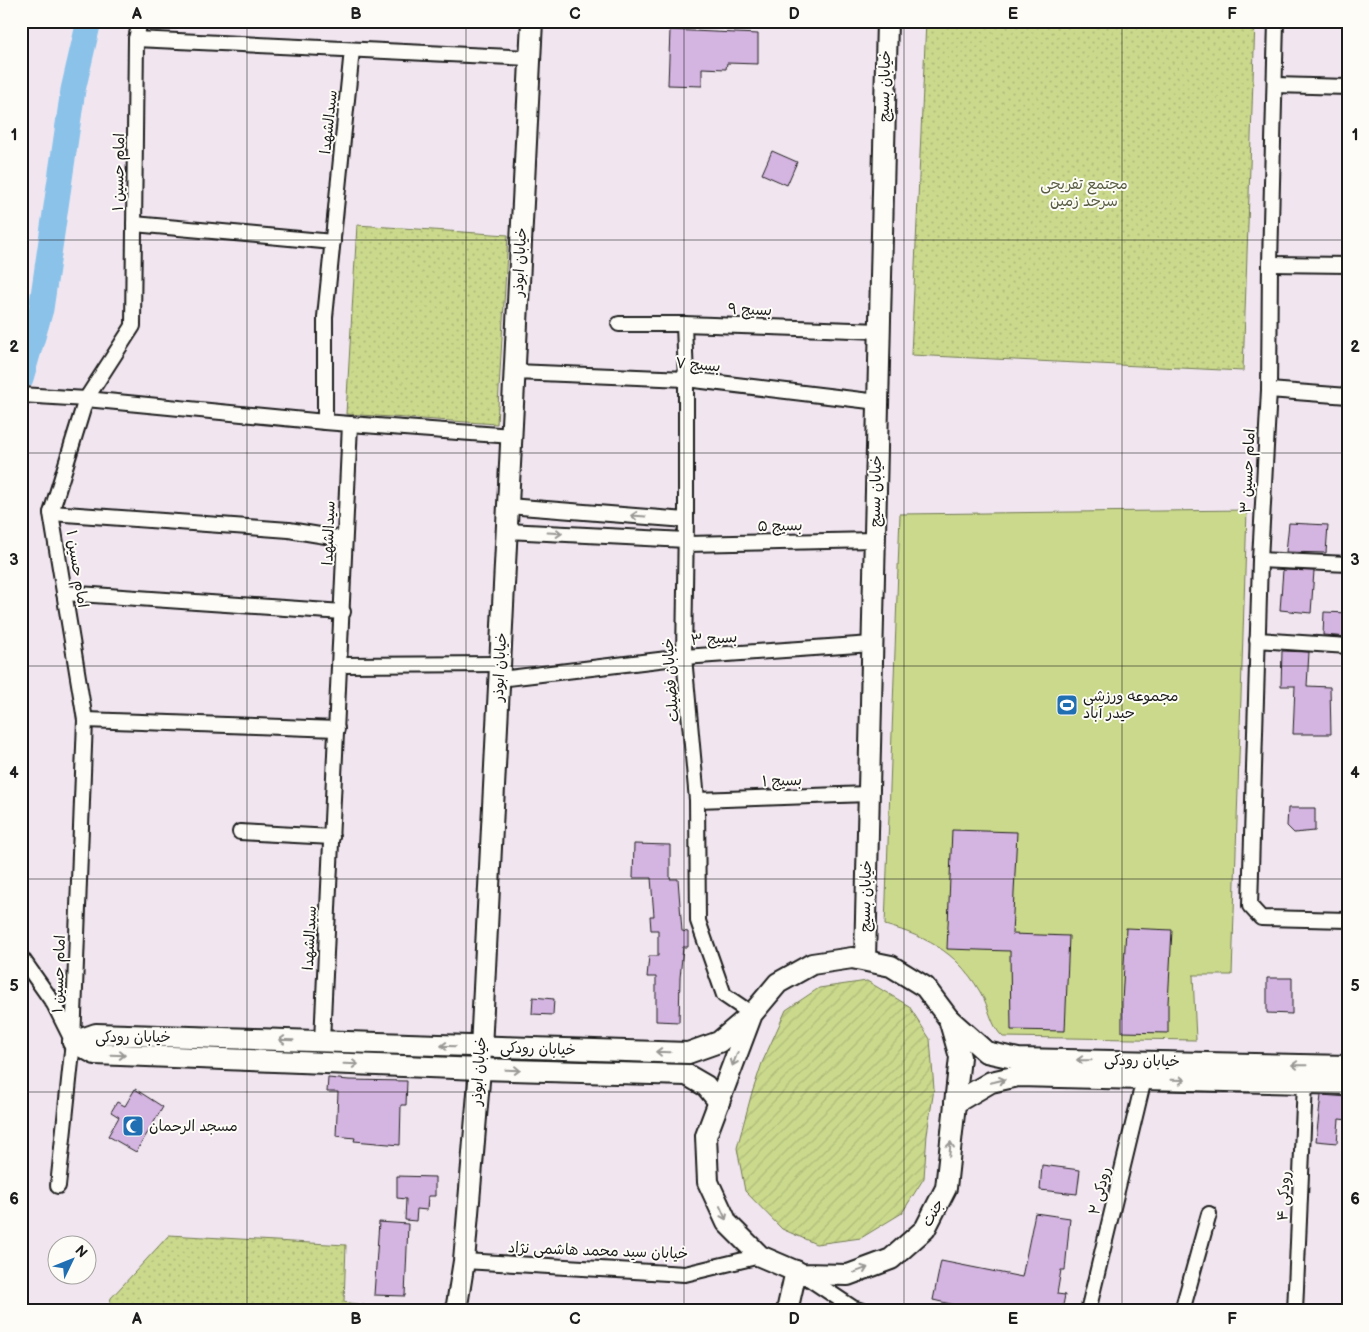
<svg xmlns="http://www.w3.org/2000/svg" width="1369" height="1332" font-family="'Balsamiq Sans','Playpen Sans Arabic',sans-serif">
<defs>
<pattern id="park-dots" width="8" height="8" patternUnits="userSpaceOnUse" patternTransform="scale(1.25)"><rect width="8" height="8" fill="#cad98c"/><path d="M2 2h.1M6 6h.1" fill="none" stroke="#adba78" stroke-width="1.8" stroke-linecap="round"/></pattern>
<pattern id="garden-furrows" width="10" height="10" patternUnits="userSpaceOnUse" patternTransform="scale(1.25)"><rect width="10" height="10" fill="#cad98c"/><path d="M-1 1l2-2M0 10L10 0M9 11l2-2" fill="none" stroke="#adba78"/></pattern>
</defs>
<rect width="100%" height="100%" fill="#f1e6f0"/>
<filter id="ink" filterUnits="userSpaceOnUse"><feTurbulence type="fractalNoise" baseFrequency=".02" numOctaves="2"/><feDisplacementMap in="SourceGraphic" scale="10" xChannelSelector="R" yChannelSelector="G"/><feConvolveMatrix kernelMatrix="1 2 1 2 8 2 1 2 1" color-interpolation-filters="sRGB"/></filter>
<g filter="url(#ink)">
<g fill="url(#park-dots)" stroke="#737a54">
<path d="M926 21H1255L1243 371 911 355Z"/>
<path d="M357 225 508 235 497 424 346 414Z"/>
<path d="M169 1235 346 1245 344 1302 401 1311H108L111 1298Z"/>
</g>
<path fill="url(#garden-furrows)" stroke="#737a54" d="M867 981 909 1006 930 1039 934 1089 927 1134 924 1178 902 1213 861 1238 816 1244 782 1229 745 1191 737 1148 751 1096 762 1063 786 1010 819 988Z"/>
<path fill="#cad98c" stroke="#737a54" d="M1247 510 1232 975H1193L1196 1040 1003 1037C992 1027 990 1012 984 999 961 955 931 938 885 925L900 514Z"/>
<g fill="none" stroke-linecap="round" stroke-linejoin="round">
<path stroke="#8ac2e9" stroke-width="25" d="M21 378 41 309 73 90 89 21"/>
</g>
<g fill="#d4b4e0" stroke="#1c1c1c">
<path d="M670 30 758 34V64L727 63 726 69 702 68V86L668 85Z"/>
<path d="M772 151 797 162 787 185 762 174Z"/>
<path d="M1289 523 1328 525 1326 553 1286 552Z"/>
<path d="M1283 570 1314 571 1311 613 1280 610Z"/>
<path d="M1324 612 1348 613V637L1323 635Z"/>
<path d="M1282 651 1309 652 1307 686 1330 687 1331 734H1293L1295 686H1281Z"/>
<path d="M1288 808H1315V831L1294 833 1287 826Z"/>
<path d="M952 830 1017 832 1012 934 1069 936 1065 1031 1011 1030 1010 951 947 949Z"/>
<path d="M634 844 670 845V879H678L682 931 688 932V947H683L680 978 679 1022 656 1021V977H647L649 956H658V930H651L650 916H654L651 878H633Z"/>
<path d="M1126 928 1172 930 1168 1003V1033L1122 1032V1002Z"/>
<path d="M1267 978H1292V1014L1267 1013Z"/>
<path d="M533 997 554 999 553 1015 532 1014Z"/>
<path d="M328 1078 349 1080 407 1081 406 1105H401L400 1145 354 1141 355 1138 336 1136 338 1092H327Z"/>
<path d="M135 1089 163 1107 136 1152 108 1136 119 1117 111 1112 117 1102 125 1106Z"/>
<path d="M1321 1095 1348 1097V1120L1339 1119 1337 1143 1316 1141Z"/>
<path d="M1042 1165 1080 1170 1077 1194 1040 1190Z"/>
<path d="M397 1176 435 1177V1196H428L427 1210 417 1209 416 1221 405 1220 406 1199 397 1198Z"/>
<path d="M1035 1213 1070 1218 1065 1270H1061L1057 1294 1065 1295 1062 1311H1017L998 1307 997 1311H982L933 1300 941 1261 1022 1277Z"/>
<path d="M379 1222 408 1224 405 1296 374 1295Z"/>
</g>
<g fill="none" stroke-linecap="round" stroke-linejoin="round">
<g stroke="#1c1c1c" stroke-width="18">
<g id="street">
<path d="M1276 21 1270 264 1269 390 1260 560 1250 906 1261 918 1348 920"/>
<path d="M136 39 530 58"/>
<path d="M1275 85 1348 87"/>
<path d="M134 224 333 242"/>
<path d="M1270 264 1348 265"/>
<path d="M619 324H684L880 331"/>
<path d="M684 324 686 379V520L684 657 697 800 698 921 724 995 752 1014"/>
<path d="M515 372 686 379 878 402"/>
<path d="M1269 390 1348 396"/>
<path d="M21 395 86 399 325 422"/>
<path d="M350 424 512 436"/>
<path d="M508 506 686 520"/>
<path d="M51 513 289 530 344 539"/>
<path d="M507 531 686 540"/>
<path d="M686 544 875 540"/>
<path d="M1260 560 1348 564"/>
<path d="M64 593 343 612"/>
<path d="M1257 640 1348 646"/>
<path d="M340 665 500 664"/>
<path d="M500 679 684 657 872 644"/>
<path d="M85 720 337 729"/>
<path d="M697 800 868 794"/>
<path d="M240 832 332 837"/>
<path d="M21 957 54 1004 73 1042 85 720 51 513 86 399 133 326 136 39 140 21"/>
<path d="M322 1041 350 424 325 422V317L352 50"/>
<path d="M58 1186 73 1042"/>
<path d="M464 1261 685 1274 760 1256"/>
<path d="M802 1274 853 1308 863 1311"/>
<path d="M1088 1311 1144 1079"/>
<path d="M1182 1311 1209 1214"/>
<path d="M1295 1311 1305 1083"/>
</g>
</g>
<g stroke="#1c1c1c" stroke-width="24">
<g id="secondary">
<path d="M865 960 887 21"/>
<path d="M949 1019 986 1052 1018 1059 1348 1066"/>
<path d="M73 1042 96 1034 688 1053 719 1042 752 1014 778 983 812 964 852 958 891 966 925 987 949 1019 960 1057 946 1188 925 1229 891 1259 848 1275 802 1274 760 1256 727 1223 708 1182 706 1136 752 1014"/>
<path d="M73 1042 95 1054 480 1069 687 1075 706 1086 719 1102"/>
<path d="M955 1103 991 1082 1018 1076 1348 1084"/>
<path d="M456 1311 464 1261 480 1069 532 21"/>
<path d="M787 1311 796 1271"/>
</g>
</g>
<use href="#street" stroke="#fdfcf7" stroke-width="14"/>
<use href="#secondary" stroke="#fdfcf7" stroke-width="20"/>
</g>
<defs><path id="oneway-shaft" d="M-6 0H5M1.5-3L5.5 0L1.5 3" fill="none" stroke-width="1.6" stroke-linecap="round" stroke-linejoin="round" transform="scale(1.25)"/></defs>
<g stroke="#989794">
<use href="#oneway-shaft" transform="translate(638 516) rotate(-176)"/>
<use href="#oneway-shaft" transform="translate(555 533) rotate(3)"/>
<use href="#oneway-shaft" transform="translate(286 1040) rotate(-178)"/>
<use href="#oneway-shaft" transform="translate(448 1046) rotate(-178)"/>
<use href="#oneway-shaft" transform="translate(663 1052) rotate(-178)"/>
<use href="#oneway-shaft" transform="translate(118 1055) rotate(2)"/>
<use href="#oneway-shaft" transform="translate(735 1059) rotate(111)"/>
<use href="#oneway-shaft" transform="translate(1084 1060) rotate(-179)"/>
<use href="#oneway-shaft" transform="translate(351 1064) rotate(2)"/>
<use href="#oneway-shaft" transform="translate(1299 1065) rotate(-179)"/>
<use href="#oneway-shaft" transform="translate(513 1070) rotate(2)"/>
<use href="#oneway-shaft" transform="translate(1178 1080) rotate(1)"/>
<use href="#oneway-shaft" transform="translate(998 1081) rotate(-13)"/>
<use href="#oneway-shaft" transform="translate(950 1149) rotate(-84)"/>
<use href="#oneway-shaft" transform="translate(723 1213) rotate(66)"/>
<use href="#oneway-shaft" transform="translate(861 1270) rotate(-20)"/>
</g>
</g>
<path fill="none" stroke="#1c1c1c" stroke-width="1" stroke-opacity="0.55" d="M247 21V1311M466 21V1311M684 21V1311M904 21V1311M1122 21V1311M21 240H1348M21 453H1348M21 666H1348M21 879H1348M21 1092H1348"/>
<defs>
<g id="stadium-square" transform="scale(1.125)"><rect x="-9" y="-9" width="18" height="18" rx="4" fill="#1f6fb2" stroke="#fdfcf7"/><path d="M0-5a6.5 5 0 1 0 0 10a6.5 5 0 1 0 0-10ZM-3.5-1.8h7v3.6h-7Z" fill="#fff"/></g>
<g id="mosque-square" transform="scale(1.125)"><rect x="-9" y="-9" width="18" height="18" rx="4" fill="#1f6fb2" stroke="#fdfcf7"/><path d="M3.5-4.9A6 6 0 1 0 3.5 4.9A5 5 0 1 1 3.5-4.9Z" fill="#fff"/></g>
</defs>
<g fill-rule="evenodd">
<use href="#stadium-square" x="1067" y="705"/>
<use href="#mosque-square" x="133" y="1126"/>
</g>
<g text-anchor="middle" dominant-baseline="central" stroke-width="4" stroke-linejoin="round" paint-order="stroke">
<g font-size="15" fill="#1c1c1c" stroke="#fdfcf7">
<text transform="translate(885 86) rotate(-89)">خیابان بسیج</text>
<text transform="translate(329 122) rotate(-84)">سیدالشهدا</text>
<text transform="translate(119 172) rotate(-89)">امام حسین ۱</text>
<text transform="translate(520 262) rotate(-87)">خیابان ابوذر</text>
<text transform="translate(750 310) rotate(2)">بسیج ۹</text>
<text transform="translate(698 365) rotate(5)">بسیج ۷</text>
<text transform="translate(1248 471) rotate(-87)">امام حسین ۳</text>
<text transform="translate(876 491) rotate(-89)">خیابان بسیج</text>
<text transform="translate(780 526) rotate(-1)">بسیج ۵</text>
<text transform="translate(329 533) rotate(-88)">سیدالشهدا</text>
<text transform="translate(77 569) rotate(81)">امام حسین ۱</text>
<text transform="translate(714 639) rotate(-4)">بسیج ۳</text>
<text transform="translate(500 667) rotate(-87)">خیابان ابوذر</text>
<text transform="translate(671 680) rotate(-94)">خیابان فضیلت</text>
<text transform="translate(782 781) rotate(-2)">بسیج ۱</text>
<text transform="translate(866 896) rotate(-89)">خیابان بسیج</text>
<text transform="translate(310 938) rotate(-87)">سیدالشهدا</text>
<text transform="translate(59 974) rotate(-88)">امام حسین ۱</text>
<text x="133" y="1037">خیابان رودکی</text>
<text transform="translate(538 1049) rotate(2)">خیابان رودکی</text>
<text transform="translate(1142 1061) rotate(1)">خیابان رودکی</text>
<text transform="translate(479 1071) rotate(-86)">خیابان ابوذر</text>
<text transform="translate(1100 1191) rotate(-76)">رودکی ۲</text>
<text transform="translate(1284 1196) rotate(-87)">رودکی ۴</text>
<text transform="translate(933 1213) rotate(-61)">جنت</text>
<text transform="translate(598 1251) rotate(2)">خیابان سید محمد هاشمی نژاد</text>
</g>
<g font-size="15" fill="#595e43" stroke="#fdfcf7">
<text x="1084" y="184">مجتمع تفریحی<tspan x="1084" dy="17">سرحد زمین</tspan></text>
</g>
<g font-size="15" fill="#1c1c1c" stroke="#fdfcf7" text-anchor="start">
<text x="1083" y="696">مجموعه ورزشی<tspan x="1083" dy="17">حیدر آباد</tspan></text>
<text x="149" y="1126">مسجد الرحمان</text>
</g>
</g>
<rect width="1369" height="1332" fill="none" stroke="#fdfcf7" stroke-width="55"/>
<g transform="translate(72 1260) rotate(47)"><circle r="24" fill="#fdfcf7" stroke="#a3a29f"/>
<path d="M0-4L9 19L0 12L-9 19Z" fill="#1f6fb2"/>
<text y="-8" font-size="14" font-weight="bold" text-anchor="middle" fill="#1c1c1c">N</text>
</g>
<rect x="28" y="28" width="1314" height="1276" fill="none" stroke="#1c1c1c" stroke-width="2"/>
<g font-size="16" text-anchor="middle" font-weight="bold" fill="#1c1c1c">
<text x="137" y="19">A</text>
<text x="356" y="19">B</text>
<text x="575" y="19">C</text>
<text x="794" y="19">D</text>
<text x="1013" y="19">E</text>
<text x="1232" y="19">F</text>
<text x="14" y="140">1</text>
<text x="1355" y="140">1</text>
<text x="14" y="352">2</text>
<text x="1355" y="352">2</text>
<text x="14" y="565">3</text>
<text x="1355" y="565">3</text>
<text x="14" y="778">4</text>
<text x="1355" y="778">4</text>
<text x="14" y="991">5</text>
<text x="1355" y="991">5</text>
<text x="14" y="1204">6</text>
<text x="1355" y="1204">6</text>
<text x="137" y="1324">A</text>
<text x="356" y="1324">B</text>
<text x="575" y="1324">C</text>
<text x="794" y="1324">D</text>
<text x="1013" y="1324">E</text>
<text x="1232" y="1324">F</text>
</g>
</svg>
